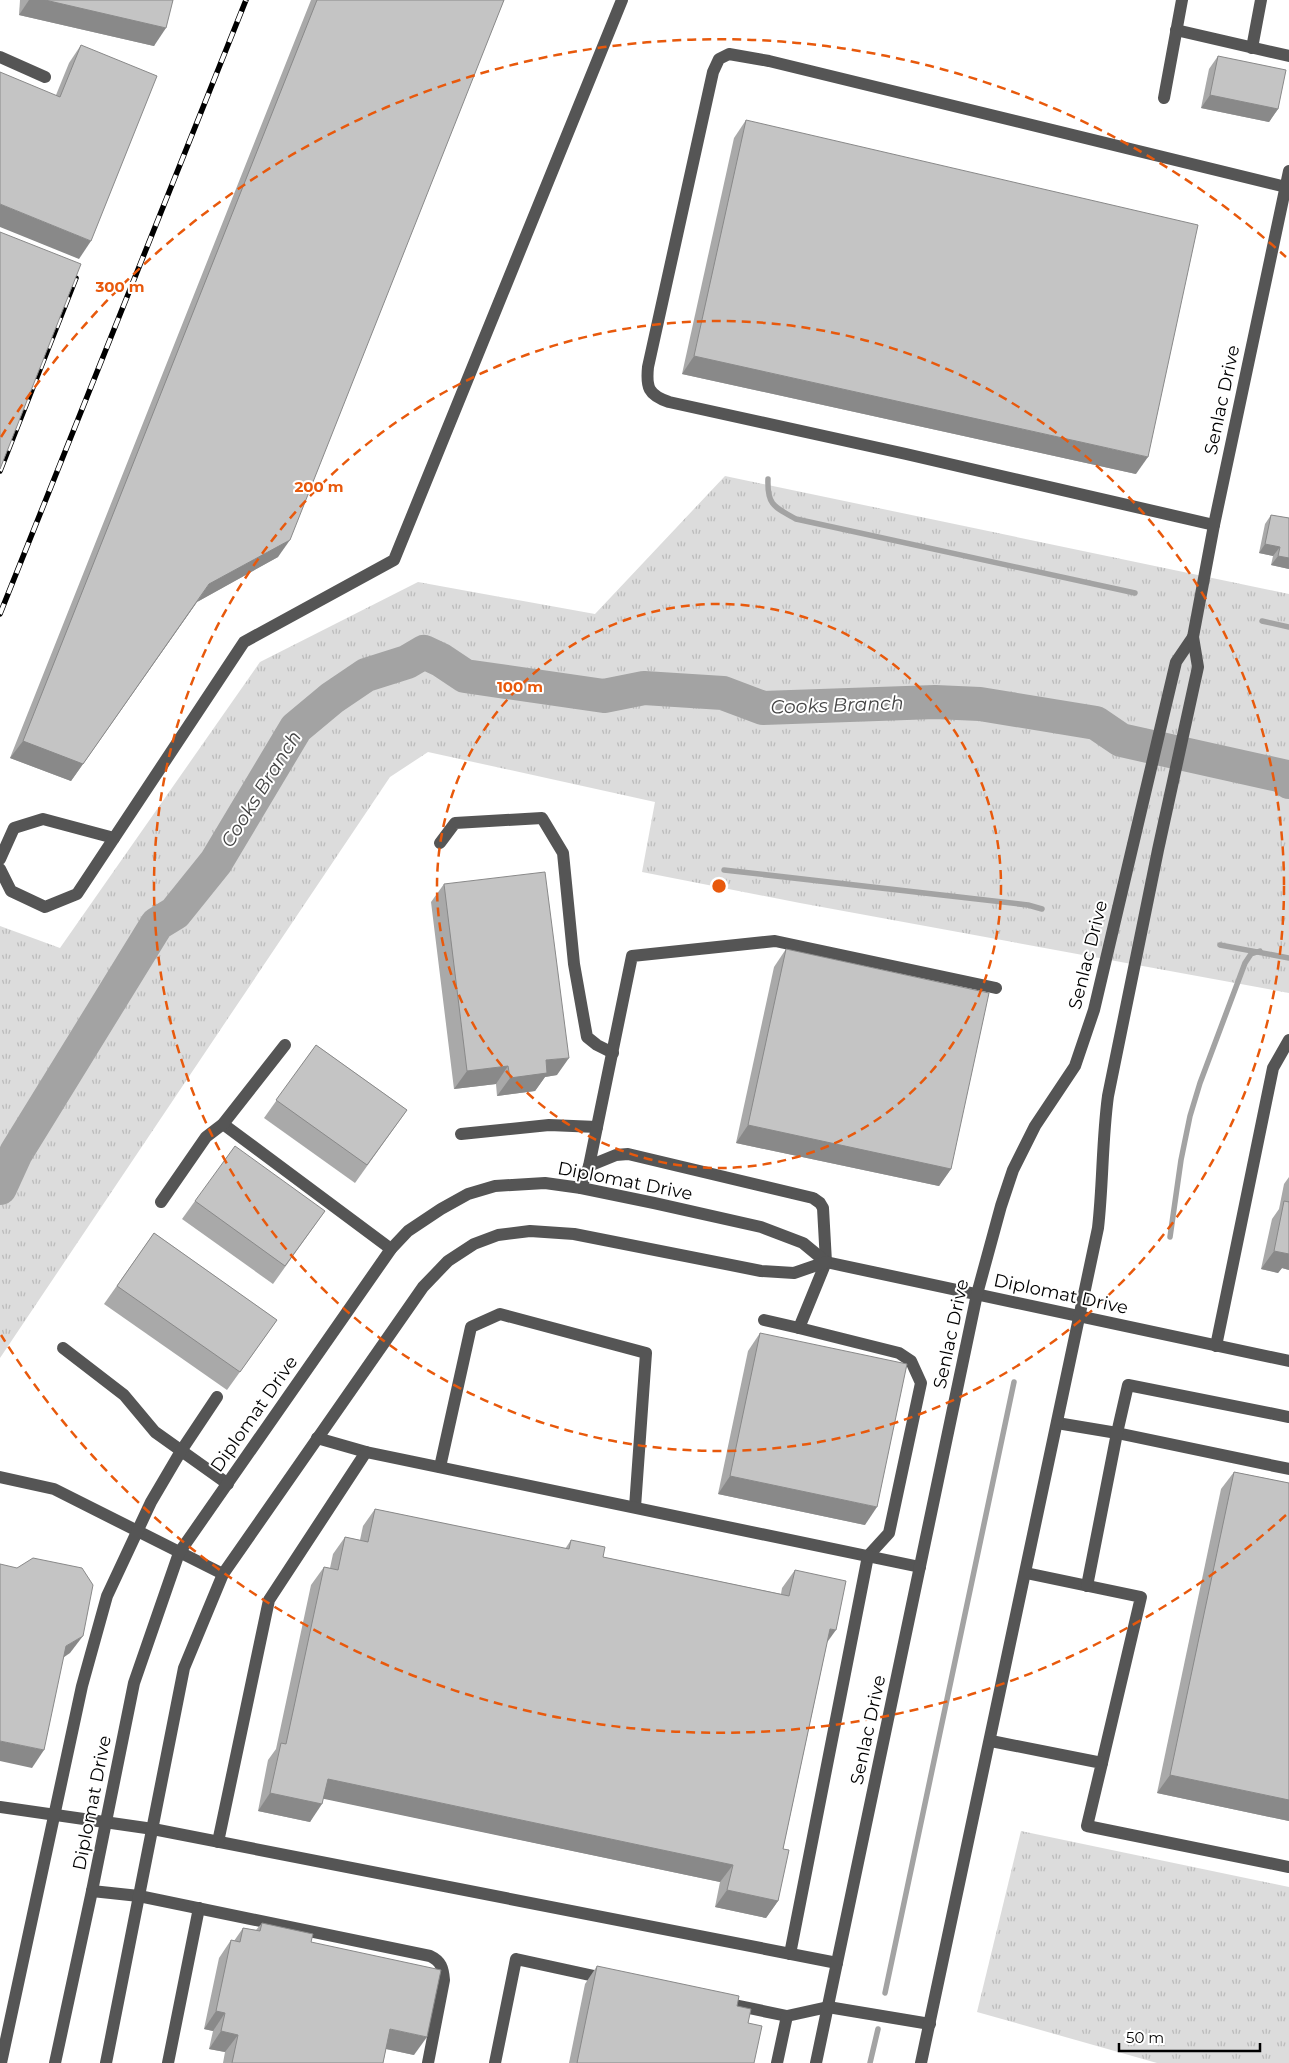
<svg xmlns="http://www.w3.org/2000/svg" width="1289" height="2063" font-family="Montserrat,sans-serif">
<defs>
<pattern id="grass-tufts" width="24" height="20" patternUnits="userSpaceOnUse" patternTransform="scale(1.25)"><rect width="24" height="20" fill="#dcdcdc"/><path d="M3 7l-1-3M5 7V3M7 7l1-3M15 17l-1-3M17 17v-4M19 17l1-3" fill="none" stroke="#bbb"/></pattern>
</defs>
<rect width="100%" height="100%" fill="#fff"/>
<g fill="url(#grass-tufts)">
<path d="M725 476 1289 594V993L800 903 642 872 655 802 428 752 390 777 0 1358V926L60 948 260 662 418 582 595 614Z"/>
<path d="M1021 1831 1289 1887V2063H1157L977 2012Z"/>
</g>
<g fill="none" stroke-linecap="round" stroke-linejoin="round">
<g stroke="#a3a3a3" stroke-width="5.5">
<path d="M768 479C767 505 774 507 796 519L1135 593"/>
<path d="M1262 621 1289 627"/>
<path d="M724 870 1028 905 1042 909"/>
<path d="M1220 945 1289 958"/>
<path d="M1170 1237 1181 1160 1190 1116 1200 1083 1245 963 1251 954 1260 951"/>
<path d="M885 1993 1014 1382"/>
<path d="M870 2063 878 2029"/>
</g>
<path stroke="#a3a3a3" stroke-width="34" d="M0 1188 16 1153 157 924 175 913 216 862 296 728 332 698 366 675 407 662 424 652 441 660 465 676 604 696 644 688 723 693 763 708 935 702 980 704 1096 723 1121 740 1283 776 1289 782"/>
<g stroke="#555" stroke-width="12">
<path d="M1176 30 1289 56"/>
<path d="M1252 48 1261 0"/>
<path d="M0 57 45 77"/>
<path d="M1164 98 1182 0"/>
<path d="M1214 525 906 454 669 402C648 395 646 387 648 367L713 72 719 59 729 54 769 61 1286 187"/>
<path d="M440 843 455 823 542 818 563 853 574 964 587 1037 597 1045 613 1053"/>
<path d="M0 859 14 828 43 819 114 838"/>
<path d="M0 869 11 891 45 907 77 894 244 642 394 560 622 0"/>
<path d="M223 1124 391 1249"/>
<path d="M461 1134 549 1125 597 1127"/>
<path d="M589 1166 632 956 775 941 996 988"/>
<path d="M581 1188 589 1166 616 1155 628 1154 813 1198 820 1203 823 1208 826 1262 799 1328 899 1353 911 1361 921 1383 889 1533 868 1556 790 1954"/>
<path d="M161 1202 206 1137 223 1124 285 1045"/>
<path d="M764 1320 799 1328"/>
<path d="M1216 1346 1273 1068 1289 1040"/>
<path d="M63 1348 124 1395 155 1432 228 1484"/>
<path d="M1057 1423 1117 1433 1289 1469"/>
<path d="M317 1438 366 1452"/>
<path d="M440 1467 471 1327 500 1314 646 1353 635 1507"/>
<path d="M0 1477 54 1489 223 1574"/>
<path d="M1026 1573 1141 1597 1102 1763"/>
<path d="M1087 1586 1117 1433 1128 1385 1289 1417"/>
<path d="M991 1741 1102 1763 1087 1826 1289 1867"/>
<path d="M0 1807 153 1829 837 1963"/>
<path d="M218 1842 269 1600 366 1452 920 1567"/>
<path d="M92 1891 139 1896 430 1956C441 1961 443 1968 444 1980L428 2063"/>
<path d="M720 2002 787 2016"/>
<path d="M1 2063 82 1686 107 1596 151 1502 181 1451 217 1397"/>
<path d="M55 2063 92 1891 134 1683 179 1553 391 1249 408 1231 441 1209 468 1194 495 1186 545 1183 581 1188 654 1203 761 1227 803 1243 826 1262 1289 1361"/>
<path d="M106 2063 184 1668 223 1574 423 1287 448 1261 474 1244 498 1235 530 1231 574 1234 761 1271 794 1273 826 1262"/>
<path d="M168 2063 199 1908"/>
<path d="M495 2063 516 1959 608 1979"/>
<path d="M777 2063 787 2016 828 2007 930 2024"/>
<path d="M816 2063 977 1294 1001 1206 1013 1170 1035 1126 1075 1066 1094 1010 1176 662 1193 637"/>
<path d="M921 2063 1098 1228C1103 1184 1102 1140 1108 1096L1158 850 1198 667 1193 637 1214 525 1289 171"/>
</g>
<g stroke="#000" stroke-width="5.5">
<g id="rail">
<path d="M0 471 76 278"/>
<path d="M0 614 246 0"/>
</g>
</g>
<use href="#rail" stroke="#fff" stroke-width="4" stroke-dasharray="11" stroke-linecap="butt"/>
</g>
<g fill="#a9a9a9">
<path d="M20 0H173L154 46 19 15Z"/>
<path d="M311 0H504L278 557 197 602 71 781 10 758Z"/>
<path d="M81 45 79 259 56 95 69 63Z"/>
<path d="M1218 56 1278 109 1269 122 1201 108 1209 69Z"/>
<path d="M746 120 1136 474 682 374 734 138Z"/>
<path d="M1271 515 1289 518V569L1271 565 1273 556 1259 553 1265 524Z"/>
<path d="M444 884 557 1075 545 1077 535 1091 497 1096 496 1084 454 1089 431 902Z"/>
<path d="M786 949 951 1169 939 1186 736 1143 774 967Z"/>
<path d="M316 1045 407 1110 355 1183 264 1118Z"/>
<path d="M1289 1177V1270L1282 1268 1278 1273 1261 1269 1272 1219 1279 1209 1284 1184Z"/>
<path d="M195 1201 325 1211 273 1284 182 1219Z"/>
<path d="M154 1233 277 1320 227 1390 104 1304Z"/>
<path d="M760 1333 865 1525 718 1494 748 1351Z"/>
<path d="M1234 1472 1289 1483V1821L1157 1793 1221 1489Z"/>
<path d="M375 1509 565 1549 571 1540 603 1557 781 1594 782 1588 795 1570 827 1643 783 1849 778 1901 766 1918 715 1907 720 1882 323 1798 310 1822 258 1811 268 1760 276 1749 311 1585 324 1567 330 1568 333 1554 345 1537 360 1540 363 1526Z"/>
<path d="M262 1923 311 1942 414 2055 386 2049 383 2063H223L225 2052 209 2049 213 2031 204 2029 219 1958 231 1940 234 1941 243 1928 256 1930Z"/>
<path d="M597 1966 737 2006 748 2023 754 2063H569L585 1984Z"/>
</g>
<g fill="#898989">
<path d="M29 0H45L166 28 154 46 19 15Z"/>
<path d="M1210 95 1278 109 1269 122 1201 108Z"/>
<path d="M0 204 91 241 79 259 0 227Z"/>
<path d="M694 356 1148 457 1136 474 682 374Z"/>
<path d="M290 540 278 557 197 602 209 584Z"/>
<path d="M1265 544 1280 547 1273 556 1259 553Z"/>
<path d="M1278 556 1289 558V569L1271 565Z"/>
<path d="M197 602 71 781 10 758 23 741Z"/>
<path d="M569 1058 557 1075 545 1077 535 1091 497 1096 510 1078 546 1060Z"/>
<path d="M508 1066 496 1084 454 1089 467 1071Z"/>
<path d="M748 1125 951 1169 939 1186 736 1143Z"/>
<path d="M1274 1251 1289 1254V1270L1282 1268 1278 1273 1261 1269Z"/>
<path d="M730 1476 877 1507 865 1525 718 1494Z"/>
<path d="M830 1629 836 1630 823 1648Z"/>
<path d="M83 1636 70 1653 54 1664 66 1646Z"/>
<path d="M0 1741 44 1750 32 1768 0 1761Z"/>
<path d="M1170 1775 1289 1800V1821L1157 1793Z"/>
<path d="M328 1779 733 1865 720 1882 315 1797Z"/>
<path d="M270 1793 322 1804 310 1822 258 1811Z"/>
<path d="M727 1890 778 1901 766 1918 715 1907Z"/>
<path d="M216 2011 225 2013 213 2031 204 2029Z"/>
<path d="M390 2029 427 2037 414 2055 377 2047Z"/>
<path d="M221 2031 238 2035 225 2052 209 2049Z"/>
</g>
<g fill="#c4c4c4" stroke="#898989">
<path d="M45 0H173L166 28Z"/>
<path d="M317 0H504L290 540 209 584 83 764 23 741Z"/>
<path d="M81 45 157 76 91 241 0 204V72L60 97Z"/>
<path d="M1218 56 1286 70 1278 109 1210 95Z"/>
<path d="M746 120 1198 225 1148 457 694 356Z"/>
<path d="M0 232 81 264 0 469Z"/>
<path d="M1271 515 1289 518V558L1278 556 1280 547 1265 544Z"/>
<path d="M545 872 569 1058 546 1060 547 1073 510 1078 508 1066 467 1071 444 884Z"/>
<path d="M786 949 989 993 951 1169 748 1125Z"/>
<path d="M316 1045 407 1110 367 1165 276 1100Z"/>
<path d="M235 1146 325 1211 285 1266 195 1201Z"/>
<path d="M1284 1201 1289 1202V1201V1254L1274 1251Z"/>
<path d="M154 1233 277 1320 240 1372 117 1286Z"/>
<path d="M760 1333 907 1364 877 1507 730 1476Z"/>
<path d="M1234 1472 1289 1483V1800L1170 1775Z"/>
<path d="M375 1509 569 1549 571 1540 605 1547 603 1557 789 1596 795 1570 846 1581 836 1630 830 1629 783 1849 789 1850 778 1901 727 1890 733 1865 328 1779 322 1804 270 1793 281 1743 286 1744 324 1567 338 1570 345 1537 368 1542Z"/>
<path d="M33 1558 82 1568 93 1585 83 1636 66 1646 44 1750 0 1741V1564L17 1568Z"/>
<path d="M262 1923 313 1934 311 1942 441 1970 427 2037 390 2029 383 2063H232L238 2035 221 2031 225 2013 216 2011 231 1940 240 1942 243 1928 260 1931Z"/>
<path d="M597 1966 739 1996 737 2006 751 2009 748 2023 762 2026 754 2063H577Z"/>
</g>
<g fill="none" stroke="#e8590c" stroke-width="2.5" stroke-dasharray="9 6">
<circle cx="719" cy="886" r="282"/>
<circle cx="719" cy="886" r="565"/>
<path d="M1286 1515A847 847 0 0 1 1 1335M1 437A847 847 0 0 1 1286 257"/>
</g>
<g text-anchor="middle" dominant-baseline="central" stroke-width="4" stroke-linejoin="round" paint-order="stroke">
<g font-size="18" fill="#000" stroke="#fff">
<text transform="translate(1222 400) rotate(-78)">Senlac Drive</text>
<text transform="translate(1088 955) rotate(-76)">Senlac Drive</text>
<text transform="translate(625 1181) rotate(11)">Diplomat Drive</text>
<text transform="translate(1061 1294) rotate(12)">Diplomat Drive</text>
<text transform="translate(951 1334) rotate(-78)">Senlac Drive</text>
<text transform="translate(254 1414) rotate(-55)">Diplomat Drive</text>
<text transform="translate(868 1730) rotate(-78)">Senlac Drive</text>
<text transform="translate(92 1803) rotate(-79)">Diplomat Drive</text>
</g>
<g font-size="19" font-style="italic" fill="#444" stroke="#fff">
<text transform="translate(837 705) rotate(-2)">Cooks Branch</text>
<text transform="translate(261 789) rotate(-58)">Cooks Branch</text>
</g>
</g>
<circle cx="719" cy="886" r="8" fill="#e8590c" stroke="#fff" stroke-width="2.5"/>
<g font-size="15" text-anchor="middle" font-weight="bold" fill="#e8590c" stroke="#fff" stroke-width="4" stroke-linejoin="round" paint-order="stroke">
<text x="120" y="292">300 m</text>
<text x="319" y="492">200 m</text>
<text x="520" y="692">100 m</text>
</g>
<path d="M1119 2043v8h141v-8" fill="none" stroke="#000000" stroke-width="2.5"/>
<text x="1126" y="2043" font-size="15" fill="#000000" stroke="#ffffff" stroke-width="4" paint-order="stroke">50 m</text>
</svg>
